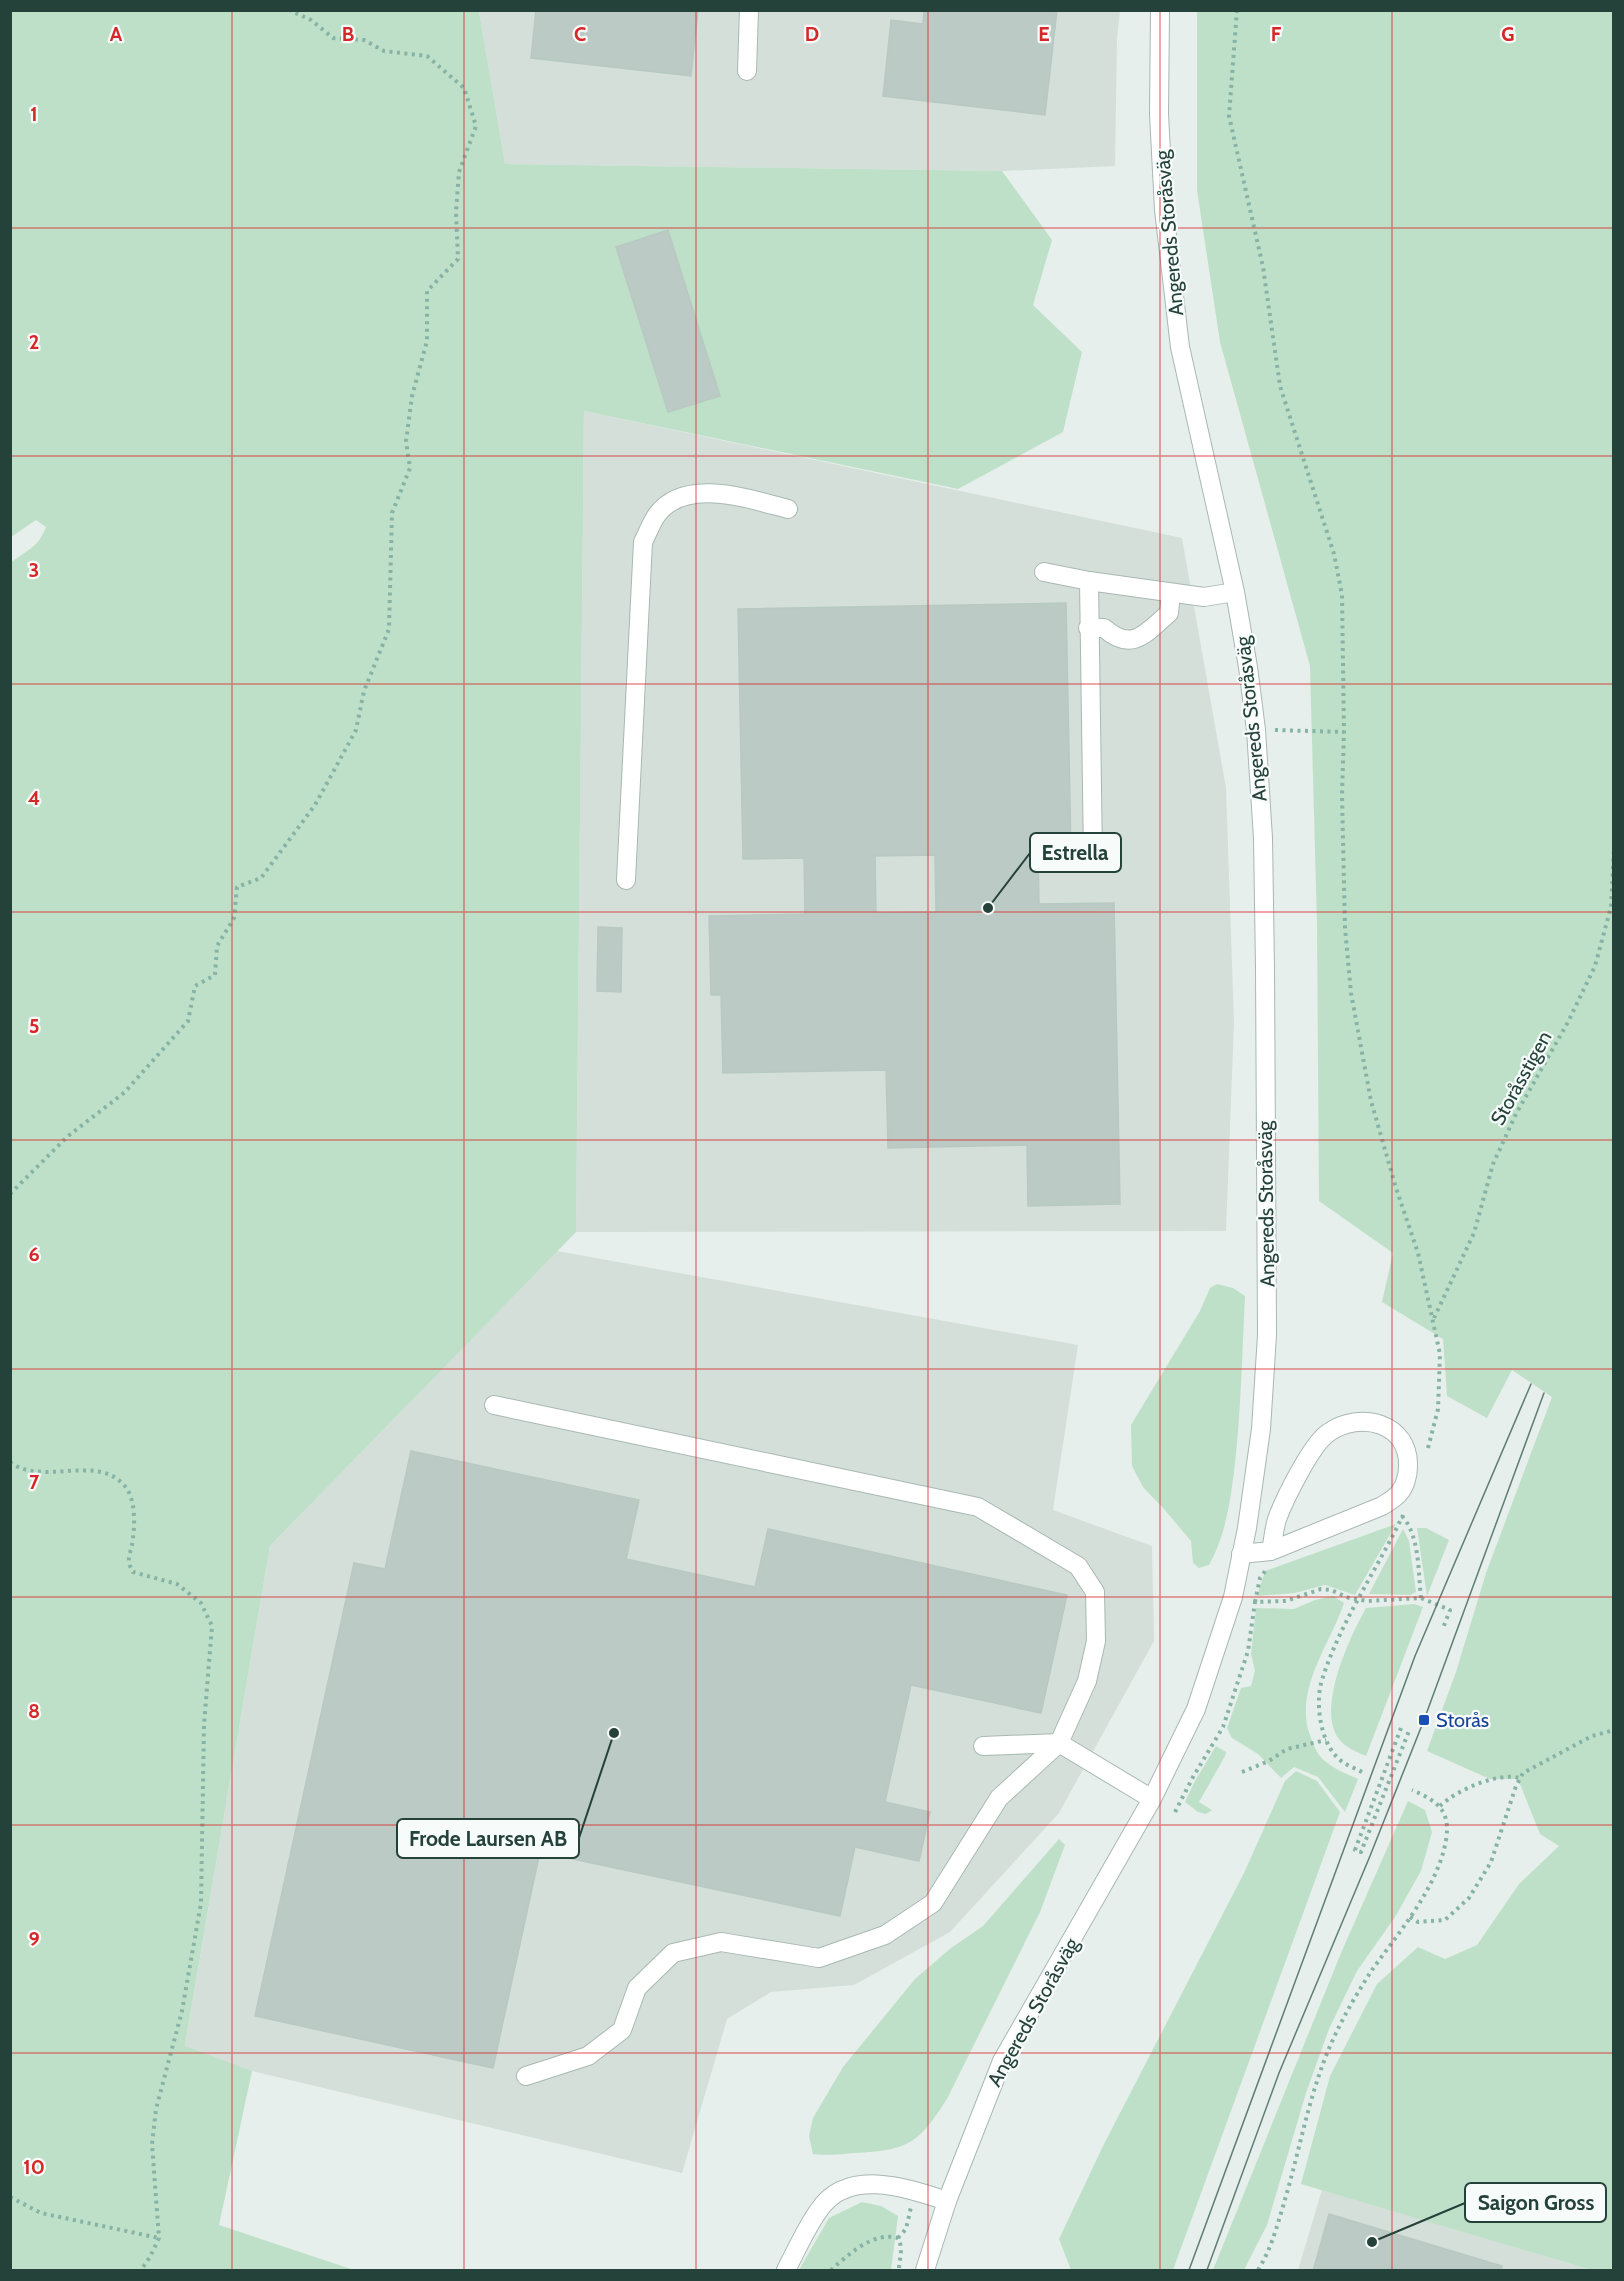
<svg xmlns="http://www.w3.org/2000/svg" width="1624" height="2281" font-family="Cabin,sans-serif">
<rect width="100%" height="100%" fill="#e6efeb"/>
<g fill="#d4dfda">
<path d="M479 11H1120L1117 38 1115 166 1002 171 505 164Z"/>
<path d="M584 411 1182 538 1226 788 1234 1023 1226 1231 576 1232Z"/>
<path d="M557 1251 1078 1345 1053 1510 1152 1546 1154 1641 1059 1813 950 1932 854 1985 771 1992 727 2019 682 2173 252 2071 185 2047 270 1546Z"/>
<path d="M1322 2190 1588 2269H1614L1613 2270H1298Z"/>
</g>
<g fill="#bfe0c8">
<path d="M11 11H479L505 164 1002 171 1052 240 1033 305 1082 352 1063 432 958 489 584 411 576 1232 270 1546 185 2046 252 2071 219 2225 354 2270H11L10 564C26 549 37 550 46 527L36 520 11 537Z"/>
<path d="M1197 11H1613V2269H1588L1301 2184 1330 2076 1377 1984 1418 1947 1445 1959 1477 1945 1519 1884 1559 1846 1540 1834 1518 1779H1490L1427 1751 1456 1672 1486 1573 1552 1397 1512 1370 1487 1418 1447 1396 1443 1339 1382 1302 1393 1253 1319 1201 1317 925 1310 666 1220 342 1197 190Z"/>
<path d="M1217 1284 1233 1288 1245 1296C1242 1355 1241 1413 1234 1472 1230 1503 1225 1537 1209 1565L1199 1568 1193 1563 1191 1541 1164 1509 1143 1487 1132 1466 1131 1425 1200 1311 1210 1288Z"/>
<path d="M1396 1524 1355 1595 1325 1585 1295 1593 1257 1596 1265 1571Z"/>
<path d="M1417 1528H1426L1449 1540 1427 1596Z"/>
<path d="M1403 1529 1409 1541 1416 1592 1410 1595 1369 1594Z"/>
<path d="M1333 1596 1344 1603C1330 1645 1292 1692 1311 1738 1314 1746 1318 1756 1325 1761 1334 1769 1347 1774 1358 1779L1345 1812 1318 1777 1294 1767 1281 1778 1258 1754 1232 1738 1227 1728 1241 1688 1251 1686 1255 1671 1251 1654 1256 1608 1294 1609 1315 1600Z"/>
<path d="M1414 1604 1423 1607 1366 1756C1357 1752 1346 1748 1339 1739 1316 1708 1350 1637 1366 1608Z"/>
<path d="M1216 1746 1226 1752 1225 1756 1199 1802 1212 1810 1206 1814 1198 1812 1185 1802 1195 1781Z"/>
<path d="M1296 1771 1317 1781 1340 1812 1173 2270H1071L1059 2239 1104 2144 1244 1873 1285 1781Z"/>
<path d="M1408 1801 1425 1810 1432 1832 1421 1871 1395 1917 1357 1971 1329 2029 1306 2093 1267 2225 1244 2270H1213L1341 1953Z"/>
<path d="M1059 1839 1065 1845 1040 1912 947 2099C918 2144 909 2150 855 2153 841 2154 828 2156 813 2154L809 2136 813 2118 843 2067 915 1979 951 1948 983 1926Z"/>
<path d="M862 2202 881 2206 898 2216 891 2270H799L829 2218Z"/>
</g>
<g fill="#bbcac4" stroke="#b8c9c2" stroke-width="1.5" fill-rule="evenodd">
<path d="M536 10H698L691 76 531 58Z"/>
<path d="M924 10H1057L1045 115 883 96 891 20 923 24Z"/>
<path d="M668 230 720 396 668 412 616 247Z"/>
<path d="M1066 603 1071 852H1038L1039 904 1114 903 1120 1204 1028 1206 1027 1145 888 1148 886 1070 723 1073 721 995H711L709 916 805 914 804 858 743 859 738 609ZM935 855 936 912 876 913 875 856Z"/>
<path d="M598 927 622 928 621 992 597 991Z"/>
<path d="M411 1451 639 1500 626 1559 755 1587 768 1529 1067 1595 1041 1713 911 1685 885 1802 930 1812 919 1861 855 1847 840 1916 540 1852 493 2068 255 2016 354 1563 385 1569Z"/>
<path d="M1329 2214 1502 2266 1501 2271H1313Z"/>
</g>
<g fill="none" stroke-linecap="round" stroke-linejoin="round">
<g stroke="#a8b8b2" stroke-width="20">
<g id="minor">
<path d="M747 71 749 10"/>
<path d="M1044 572 1089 581 1204 597 1235 592"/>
<path d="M1089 581 1093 858"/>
<path d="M1088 628H1104C1132 653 1146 633 1169 613L1171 593"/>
<path d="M626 880 643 542C647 534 651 524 656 516 684 476 749 499 788 509"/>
<path d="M494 1405 978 1507 1078 1566 1095 1592 1096 1641 1087 1681 1059 1743 999 1798 933 1903 885 1935 819 1958 721 1942 673 1953 637 1988 622 2030 588 2056 526 2076"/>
<path d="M1241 1554 1271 1551 1382 1506C1388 1502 1396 1498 1400 1492 1405 1486 1408 1475 1408 1467 1410 1423 1360 1410 1328 1433 1311 1445 1285 1498 1277 1519 1274 1529 1273 1541 1271 1551"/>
<path d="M1059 1743 1152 1799"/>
<path d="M983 1746 1059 1743"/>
<path d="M786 2270C796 2251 806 2228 819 2210 848 2167 907 2188 947 2201"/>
<path d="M925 2270 947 2201 1002 2061 1152 1799 1196 1709 1233 1597 1247 1528 1261 1429 1267 1335 1265 968 1263 838 1256 730 1248 667 1235 592 1180 347 1164 210 1159 114 1160 10"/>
</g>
</g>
<g stroke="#86b3a5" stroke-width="4" stroke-dasharray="3 4.5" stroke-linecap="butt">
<path d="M1237 10 1229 116 1263 267 1280 386 1334 554 1342 595 1344 732 1342 795 1345 928 1351 993 1371 1101 1396 1188 1418 1253 1440 1354 1438 1409 1427 1452"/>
<path d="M1275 730 1344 732"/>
<path d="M10 1194 68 1136 125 1092 188 1021 195 986 215 975 217 946 234 918 237 887 261 878 315 805 356 730 364 691 389 629 392 513 410 468 406 441 412 396 427 341V291L458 259 456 212 459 172 476 126 464 88 427 56 384 51 364 40 333 38 311 20 289 10"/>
<path d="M1434 1318 1474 1233 1493 1164 1516 1114 1568 1022 1595 966 1611 907 1614 847"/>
<path d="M10 1462C41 1486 94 1455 122 1483 137 1496 135 1527 132 1545 131 1550 129 1555 129 1559 128 1563 131 1568 133 1572L177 1584 201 1603 212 1626 204 1725 201 1903 182 2011 156 2109 152 2144 159 2238 150 2257 141 2270"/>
<path d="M1402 1516C1420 1536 1418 1572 1421 1598"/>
<path d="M1255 1602 1260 1578 1266 1570"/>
<path d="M1401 1728 1355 1850 1361 1852 1409 1731"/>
<path d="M1242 1772 1269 1761 1287 1749 1326 1740"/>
<path d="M1362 1772C1353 1767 1342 1764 1335 1755 1320 1738 1315 1701 1322 1680 1340 1622 1377 1570 1403 1515"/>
<path d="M1440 1806C1457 1790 1497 1772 1520 1778"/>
<path d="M1175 1812 1193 1777 1223 1727 1248 1651 1255 1602 1286 1601 1321 1589 1331 1590 1349 1598 1368 1601 1421 1598 1450 1610 1443 1628"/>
<path d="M1410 1917 1418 1922 1445 1920 1469 1898 1491 1862 1516 1786 1523 1773 1592 1736 1614 1730"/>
<path d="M10 2197 41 2213 159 2238"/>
<path d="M898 2238 906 2229 911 2207"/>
<path d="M831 2270C848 2255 873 2231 898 2238 904 2250 899 2258 899 2270"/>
<path d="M1258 2270C1271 2250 1277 2226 1284 2203 1301 2146 1310 2087 1336 2033 1346 2012 1359 1990 1372 1970 1399 1932 1438 1887 1446 1840 1451 1810 1437 1801 1412 1790"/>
</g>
<use href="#minor" stroke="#fff" stroke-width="18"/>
<g stroke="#5f7d75" stroke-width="1.5">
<path d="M1189 2270 1415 1656 1531 1384"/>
<path d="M1207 2270 1279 2073 1370 1856 1424 1720 1544 1393"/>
</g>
</g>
<path fill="none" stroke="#d62828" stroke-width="1.5" stroke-opacity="0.55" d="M232 10V2270M464 10V2270M696 10V2270M928 10V2270M1160 10V2270M1392 10V2270M10 228H1614M10 456H1614M10 684H1614M10 912H1614M10 1140H1614M10 1369H1614M10 1597H1614M10 1825H1614M10 2053H1614"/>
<rect fill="#1a4fb4" stroke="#f7fbf9" stroke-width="2" x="1418" y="1714" width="12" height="12" rx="3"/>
<g text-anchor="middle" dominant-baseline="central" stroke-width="4.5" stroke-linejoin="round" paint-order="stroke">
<g font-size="20" fill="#24423a" stroke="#f7fbf9">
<text transform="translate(1169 233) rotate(-95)">Angereds Storåsväg</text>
<text transform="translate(1251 719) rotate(-96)">Angereds Storåsväg</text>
<text transform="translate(1521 1078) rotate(-61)">Storåsstigen</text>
<text transform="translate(1266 1204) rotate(-91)">Angereds Storåsväg</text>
<text transform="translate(1033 2012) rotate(-61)">Angereds Storåsväg</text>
</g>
<g font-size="20" fill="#164399" stroke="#f7fbf9" text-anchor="start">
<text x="1436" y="1720">Storås</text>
</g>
</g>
<g font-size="20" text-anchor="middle" font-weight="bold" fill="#d62828" stroke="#f7fbf9" stroke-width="4.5" stroke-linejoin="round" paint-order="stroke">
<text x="116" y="41">A</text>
<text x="348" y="41">B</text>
<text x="580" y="41">C</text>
<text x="812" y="41">D</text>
<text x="1044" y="41">E</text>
<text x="1276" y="41">F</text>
<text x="1508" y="41">G</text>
<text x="34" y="121">1</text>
<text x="34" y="349">2</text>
<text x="34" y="577">3</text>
<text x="34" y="805">4</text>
<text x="34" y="1033">5</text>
<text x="34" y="1261">6</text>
<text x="34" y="1489">7</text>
<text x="34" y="1718">8</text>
<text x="34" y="1946">9</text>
<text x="34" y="2174">10</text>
</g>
<path fill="none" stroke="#24423a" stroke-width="2" d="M988 908L1030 853M614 1733L579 1838M1372 2242L1465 2203"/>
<g fill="#24423a" stroke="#f7fbf9" stroke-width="2">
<circle cx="988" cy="908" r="6"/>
<circle cx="614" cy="1733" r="6"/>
<circle cx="1372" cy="2242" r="6"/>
</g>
<g fill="#f7fbf9" stroke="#24423a" stroke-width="2">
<rect x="1030" y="833" width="91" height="39" rx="6"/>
<rect x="397" y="1819" width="182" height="39" rx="6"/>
<rect x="1465" y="2183" width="141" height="39" rx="6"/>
</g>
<g font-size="21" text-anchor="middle" font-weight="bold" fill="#24423a">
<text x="1075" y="860">Estrella</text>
<text x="488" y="1846">Frode Laursen AB</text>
<text x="1536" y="2210">Saigon Gross</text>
</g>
<rect width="1624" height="2281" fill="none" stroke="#24423a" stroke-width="24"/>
</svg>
